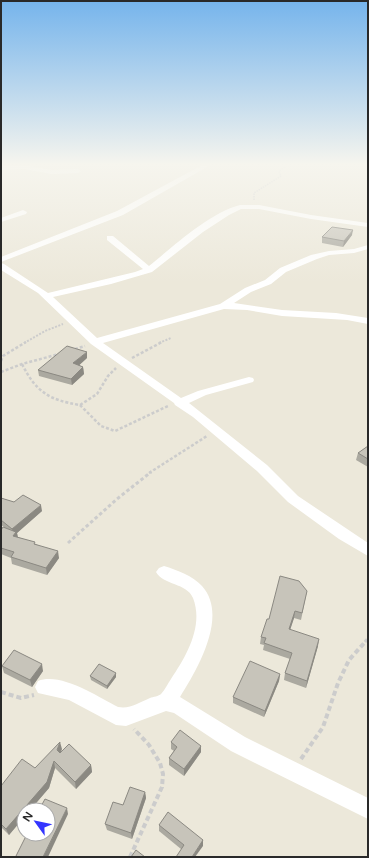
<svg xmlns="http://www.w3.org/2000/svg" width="369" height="858" font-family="'Varela Round',sans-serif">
<rect width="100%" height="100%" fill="#ece8da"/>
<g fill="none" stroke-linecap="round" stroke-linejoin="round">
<path stroke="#ccc" stroke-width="1.5" stroke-dasharray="1.5 1" stroke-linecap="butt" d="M254 200V193L281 176 279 171 291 163"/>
<g stroke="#ccc" stroke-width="2" stroke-dasharray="2 1.5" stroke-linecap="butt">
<path d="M24 343 45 331 63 324"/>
<path d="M159 343 171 338"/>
</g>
<g stroke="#ccc" stroke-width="2.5" stroke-dasharray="3 2" stroke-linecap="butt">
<path d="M75 349 85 346"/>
<path d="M132 358 162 342"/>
<path d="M1 361 3 356 26 342"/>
<path d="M22 364C36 392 49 400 80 405L97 394 108 376 116 368"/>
<path d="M1 372 22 364 59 354"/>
<path d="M80 405 101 426 115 431 168 406"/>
<path d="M149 473 207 436"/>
</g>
<g stroke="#ccc" stroke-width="3" stroke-dasharray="3.5 2.5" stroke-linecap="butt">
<path d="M68 543 117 499 151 472"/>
<path d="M365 642 368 638"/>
</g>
<g stroke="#ccc" stroke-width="4" stroke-dasharray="5 3" stroke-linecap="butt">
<path d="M1 692 21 698 34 695"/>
<path d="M301 759 323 727 338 683 349 660 366 641"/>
<path d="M130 857 162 787 163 774 160 763 149 745 134 729"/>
</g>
<g fill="#fff" fill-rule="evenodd">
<path d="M206 163H214L123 215 1 262V257L117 211Z"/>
<path d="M24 165 52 170 78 169 81 171 78 173 52 174 24 169 1 170V166Z"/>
<path d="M240 205H259L311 215 368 223V227L311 219 259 209H241L229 215 203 232 152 272 111 284 53 297 97 338 220 304 245 288 265 280 280 268 311 255 329 251 354 249 368 245V249L354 253 329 255 317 259 286 272 271 284 251 292 234 303 282 310 336 313 368 318V324L347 320 282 316 247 310 224 309 103 343 181 398 198 391 249 377 253 378 254 380 253 382 206 395 189 403 267 465 298 496 368 543V556L339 539 288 502 257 471 193 417 175 405 174 403 91 344 38 293 1 270V263L4 264 48 293 135 272 143 269 107 240V236H113L149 266C174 246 209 213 240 205Z"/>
<path d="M23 210 27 212 26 214 1 222V218Z"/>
<path d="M164 566C177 570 193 576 202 586 229 616 197 670 180 697L245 737 368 798V819L231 751 174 713 166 711 126 726 116 725 69 700 38 693 35 687 38 681C61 672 98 697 118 707 131 709 138 703 150 698 153 697 159 696 161 694 165 690 168 683 171 679 186 657 204 626 193 598 187 583 163 585 156 572L159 568Z"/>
</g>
</g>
<g fill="#aba9a0">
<path d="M352 235 343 247 322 243V237Z"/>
<path d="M87 358 79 365 83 367 84 374 72 385 39 376 38 370Z"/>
<path d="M368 446V467L356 460 358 453Z"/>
<path d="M1 498 42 511 17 533 18 537 36 544 59 558 47 575 12 564 11 558 1 554V530L4 527 1 525Z"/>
<path d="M307 591 301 620 294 618 290 630 318 646 306 688 284 680 285 673 290 659 263 650 264 645 260 644 261 637 269 619Z"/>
<path d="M2 666 43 671 32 687 4 673Z"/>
<path d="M280 674 279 681 264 717 233 703V697Z"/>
<path d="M90 676 116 677 107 689 91 680Z"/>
<path d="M171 742 201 746V752L184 776 169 765V758L174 751 171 749Z"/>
<path d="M62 749 60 753 91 765 92 772 76 789 55 768 49 788 9 835 1 827V786L35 768Z"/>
<path d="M145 792 146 798 132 839 107 830 105 824 123 805Z"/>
<path d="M159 825 203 840V846L181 849 159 831Z"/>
</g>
<g fill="#8b8982">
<path d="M353 230 352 235 343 247 344 241Z"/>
<path d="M87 352V358L74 370 73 363Z"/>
<path d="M83 367 84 374 72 385 71 379Z"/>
<path d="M41 505 42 511 17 533 18 539 13 536 14 535 12 529Z"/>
<path d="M58 551 59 558 47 575 46 568Z"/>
<path d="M295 611 294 618 288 636 289 629Z"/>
<path d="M319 639 318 646 306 688 307 681Z"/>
<path d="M42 664 43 671 32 687 30 680Z"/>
<path d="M116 673V677L107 689V686Z"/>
<path d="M280 674 279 681 264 717 265 711Z"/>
<path d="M60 742 62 749 59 757 57 750Z"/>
<path d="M201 746V752L184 776V769Z"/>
<path d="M54 761 55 768 49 788 30 810H24V817L9 835 6 829Z"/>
<path d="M91 765 92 772 76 789 75 782Z"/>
<path d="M145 792 146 798 132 839 131 833Z"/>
<path d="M67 808 68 814 48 857H43Z"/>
<path d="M203 840V846L195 857H192Z"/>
</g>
<g fill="#c7c4ba" stroke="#8b8982">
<path d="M332 227 353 230 344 241 322 237Z"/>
<path d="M67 346 87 352 73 363 83 367 71 379 38 370Z"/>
<path d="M368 446V459L358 453Z"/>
<path d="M23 495 41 505 12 529 1 520V498L14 502Z"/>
<path d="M3 527 16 532 13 536 35 542 34 544 58 551 46 568 11 557 14 552 1 548V530Z"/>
<path d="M280 576 299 581 307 591 302 613 295 611 289 629 319 639 307 681 285 673 292 653 264 643 266 638 261 637 267 619H269Z"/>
<path d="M14 650 42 664 30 680 2 666Z"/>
<path d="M250 661 280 674 265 711 233 697Z"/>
<path d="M99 664 116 673 107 686 90 676Z"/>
<path d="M180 730 201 746 184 769 169 758 177 747 171 742Z"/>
<path d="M60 742 57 750 60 753 69 744 91 765 75 782 54 761 47 782 6 829 1 824V786L22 759 35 768Z"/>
<path d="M130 787 145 792 131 833 105 824 113 802 123 805Z"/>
<path d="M45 799 67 808 43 857H18L16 856 27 834H48V810H39Z"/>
<path d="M168 812 203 840 192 857H176L184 845 159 825Z"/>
<path d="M136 850 145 857H131Z"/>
</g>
<linearGradient id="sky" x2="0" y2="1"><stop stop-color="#75b4ec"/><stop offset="0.58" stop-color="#f6f5ee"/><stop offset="1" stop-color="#f6f5ee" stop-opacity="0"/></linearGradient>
<rect width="369" height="283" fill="url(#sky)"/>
<rect width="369" height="858" fill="none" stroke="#292929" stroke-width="4"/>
<g transform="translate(36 822) rotate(303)"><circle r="19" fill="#ffffff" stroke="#a9a9a9"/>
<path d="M0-3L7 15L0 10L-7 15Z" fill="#3435ff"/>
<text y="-6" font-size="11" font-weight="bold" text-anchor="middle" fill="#292929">N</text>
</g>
</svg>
